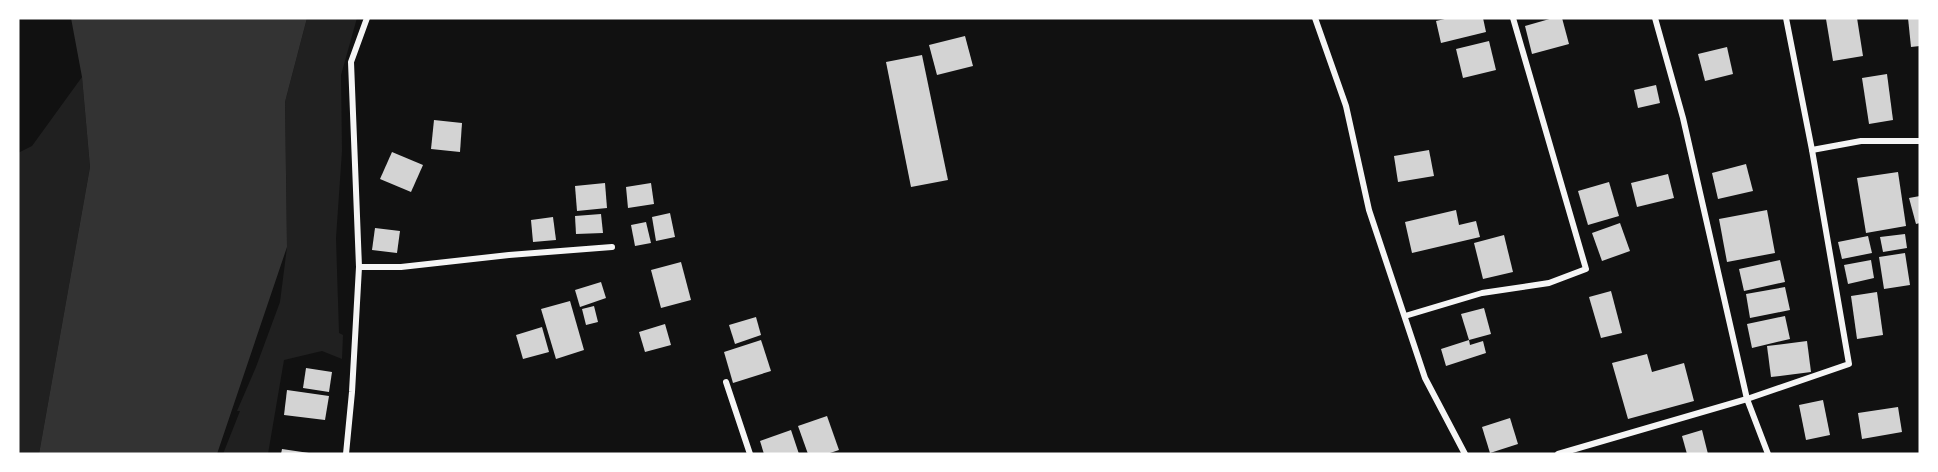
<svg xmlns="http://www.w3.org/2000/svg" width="1938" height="472" font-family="Inter,sans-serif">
<rect width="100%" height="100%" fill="#111"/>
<g fill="#202020">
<path d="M307 18H357L341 75 342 151 336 238 339 333 343 335 342 359 322 351 284 360 268 454H223L240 411H237L256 367 280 302 287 247 285 102Z"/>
<path d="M82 77 90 167 39 454H18V153L32 146Z"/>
</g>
<path fill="#333" d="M71 18H307L285 102 287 247 217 454H39L90 167 82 77Z"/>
<g fill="#d3d3d3">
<path d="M1449 18H1483L1486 32 1441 43 1436 21Z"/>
<path d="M1553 18H1562L1569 44 1532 54 1525 26Z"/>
<path d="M1857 18 1863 56 1833 61 1826 19Z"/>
<path d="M1908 18H1920V46L1911 47Z"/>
<path d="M965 36 973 66 937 75 929 45Z"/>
<path d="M1489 41 1496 70 1463 78 1456 49Z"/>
<path d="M1727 47 1733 74 1705 81 1698 54Z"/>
<path d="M922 55 948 180 911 187 886 62Z"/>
<path d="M1887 74 1893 120 1869 124 1862 78Z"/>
<path d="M1656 85 1660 103 1638 108 1634 90Z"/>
<path d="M434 120 462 123 460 152 431 149Z"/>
<path d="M1429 150 1434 176 1398 182 1394 156Z"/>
<path d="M392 152 423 165 411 192 380 179Z"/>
<path d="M1746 164 1753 191 1718 199 1712 173Z"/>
<path d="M1898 172 1906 226 1866 233 1857 178Z"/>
<path d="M1668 174 1674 198 1637 207 1631 183Z"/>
<path d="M1609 182 1619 216 1588 225 1578 191Z"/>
<path d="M605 183 607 208 577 211 575 186Z"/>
<path d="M651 183 654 204 628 208 626 187Z"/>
<path d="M1920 196V223L1916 224 1909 198Z"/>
<path d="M1456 210 1459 225 1476 221 1480 237 1412 253 1405 222Z"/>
<path d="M1767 210 1775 253 1727 262 1719 219Z"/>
<path d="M670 213 675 237 656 241 652 217Z"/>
<path d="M601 214 603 233 576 234 575 216Z"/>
<path d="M553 217 556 240 533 242 531 220Z"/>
<path d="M646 222 651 243 635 246 631 225Z"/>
<path d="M1620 223 1630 251 1602 261 1592 233Z"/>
<path d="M375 228 400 231 397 253 372 250Z"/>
<path d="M1905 234 1907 248 1883 252 1880 237Z"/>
<path d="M1504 235 1513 272 1483 279 1474 243Z"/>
<path d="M1868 236 1872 253 1842 259 1838 242Z"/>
<path d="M1905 253 1910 285 1884 289 1879 257Z"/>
<path d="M1780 260 1785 282 1744 291 1739 269Z"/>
<path d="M1871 260 1874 278 1848 284 1844 265Z"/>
<path d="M681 262 691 300 661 308 651 270Z"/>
<path d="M601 282 606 298 580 307 575 290Z"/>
<path d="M1785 287 1790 310 1750 318 1746 294Z"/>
<path d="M1611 291 1622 333 1601 338 1589 297Z"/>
<path d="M1877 292 1883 335 1857 339 1851 296Z"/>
<path d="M570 301 584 350 556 359 541 309Z"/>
<path d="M594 306 598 322 586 325 582 309Z"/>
<path d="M1484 308 1491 334 1469 340 1461 314Z"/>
<path d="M1785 316 1790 339 1752 348 1747 324Z"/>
<path d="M756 317 761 335 735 344 729 325Z"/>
<path d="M665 324 671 345 645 352 639 332Z"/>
<path d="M542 327 549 352 523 359 516 335Z"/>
<path d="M761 340 771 371 733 383 724 352Z"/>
<path d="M1469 340 1470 345 1483 341 1486 353 1446 366 1441 349Z"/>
<path d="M1807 341 1811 372 1771 377 1767 346Z"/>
<path d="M1647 354 1652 372 1684 363 1694 401 1628 419 1612 363Z"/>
<path d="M306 368 332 372 329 392 303 388Z"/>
<path d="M287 390 329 396 325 420 284 415Z"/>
<path d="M1823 400 1830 435 1806 440 1799 405Z"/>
<path d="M1898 407 1902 432 1862 439 1858 413Z"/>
<path d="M827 416 839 450 827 454H808L798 426Z"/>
<path d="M1510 418 1518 444 1490 453 1482 427Z"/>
<path d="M791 430 799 454H764L760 441Z"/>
<path d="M1702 430 1708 454H1687L1682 436Z"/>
<path d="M282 449 309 453V454H281Z"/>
</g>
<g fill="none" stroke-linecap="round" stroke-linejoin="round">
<g stroke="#f5f5f5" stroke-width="6">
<path d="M1315 18 1346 106 1369 210 1425 378 1465 454"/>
<path d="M1655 18 1683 118 1747 399 1768 454"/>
<path d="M1812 150 1861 141H1920"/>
<path d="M359 267H401L509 255 612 247"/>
<path d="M1405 316 1482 293 1549 283 1586 269 1513 18"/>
<path d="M726 382 750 454"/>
<path d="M346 454 352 392 359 267 351 62 367 18"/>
<path d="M1558 454 1747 399 1849 364 1812 150 1786 18"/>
</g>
</g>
<rect width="1938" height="472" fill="none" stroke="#ffffff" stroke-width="39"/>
</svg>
